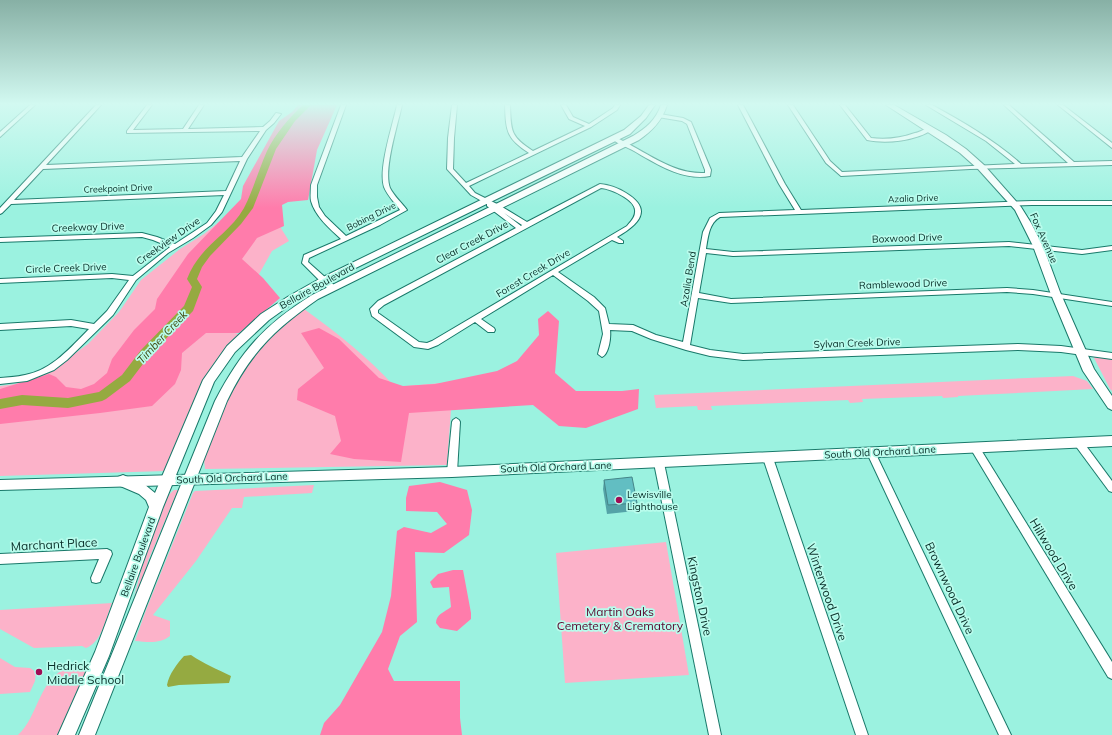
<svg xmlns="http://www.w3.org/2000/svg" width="1112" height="735" font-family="Mulish,sans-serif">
<rect width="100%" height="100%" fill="#9bf2e0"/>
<g fill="#fcb2c9">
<path d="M230 213 279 225 289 241 272 251 258 276 220 328 241 335 231 345 166 471 0 476V386L15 384 48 373 88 344 119 312 141 280 180 249 204 234Z"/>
<path d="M304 309C337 333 368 357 395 387L453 382 447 465 205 469 204 459C219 421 231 378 259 346 271 332 288 321 304 309Z"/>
<path d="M1093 356 1112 358V391L1110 389Z"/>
<path d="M1073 376 1087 381 1093 389 958 396V397L943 398 942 396 862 399 863 402 850 403 848 400 711 406 712 410H698L697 406 656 408 654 395Z"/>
<path d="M314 485 312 493 244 497 242 508H232L196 561 153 615 170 621V636C160 644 148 642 135 641L146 610 193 493 195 491Z"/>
<path d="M174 490H178L148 561 142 586 135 603H133C139 579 156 503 174 490Z"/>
<path d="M666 542 689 675 565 683 556 553Z"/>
<path d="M112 603C106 618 102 642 86 648L82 646 34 648 0 629V610Z"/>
<path d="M0 658 15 667 30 668 36 672 35 681 30 692 0 694Z"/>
<path d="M85 666 87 671 83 683 80 684 58 735H18C39 716 39 676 70 667 74 665 80 666 85 666Z"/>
</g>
<g fill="#ff7cab">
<path d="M298 105H337L317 150 308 200 288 202 282 205 284 226 257 238 242 259 263 278 280 298 239 333H206L182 353 181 370 175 384 152 406 100 413 0 424V389L49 374 56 377 66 387 81 389 94 384 107 373 112 359 134 330 155 309 157 299 188 254 241 199 243 186 279 121 292 112Z"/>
<path d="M548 311 559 321 555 373 576 391H622L639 389 638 409 586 428 559 426 533 405 409 413 401 462 354 459 330 454 341 441 335 416 297 400 298 389 324 368 301 333 319 328 339 339 379 378 403 386 435 384 497 371 517 361 539 335 538 319Z"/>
<path d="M440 482 467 490 472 510 469 535 444 553 415 552 417 622 400 636 388 669 394 681H460V718L462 735H320L324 723 340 705 382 632 391 596 397 531 404 527 431 533 447 524 437 512 406 511V498L409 486Z"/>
<path d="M453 570H463L471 613V619L457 631 440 628 436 623C436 614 445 612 451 607L449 587 433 588 430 582 438 574Z"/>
</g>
<path fill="#95aa41" d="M191 655C204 664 217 669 231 676L229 683 179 685 168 687 167 685C169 674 177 664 184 656Z"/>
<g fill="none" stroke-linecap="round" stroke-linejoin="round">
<path fill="#95aa41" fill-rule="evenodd" d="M303 105H311L295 121 276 149 253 208 241 224 210 256 202 267 197 279 202 287 193 311 149 356 130 381 106 399 102 401 68 408 22 405 0 409V399L22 395 68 398 99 392 122 375 141 350 184 306 192 287 187 279C200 245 228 236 244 208 253 190 259 169 267 151 275 134 289 118 303 105Z"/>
<g stroke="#19796a" stroke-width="2">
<g id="minor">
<path d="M30 105H35L0 137V132Z"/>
<path d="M96 105H101L46 165 242 157 260 131 127 133V131L147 105H152L133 130 183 129 199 105H204L188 129 263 127 270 121 276 113 281 114 274 123 266 130 247 159 222 212 211 225 193 238 168 253 136 280 113 315 67 360 54 370 27 381 0 384V378C8 377 17 377 25 375 52 370 71 347 89 329L71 326 0 330V324L71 320 94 324 107 311 129 280 112 278 0 283V279L112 274 133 276 170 247 153 240 142 237 0 242V238L142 233 157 237 175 244 207 223 216 211 224 195 11 204 2 213 0 214V208ZM240 161 226 191 14 200 43 169Z"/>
<path d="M341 105H346L317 185V197L319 207 325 216 346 236 400 210C395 203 387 195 384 187 378 169 393 124 397 105H402C398 124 383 170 390 188 394 196 402 203 407 210L380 225 309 258 308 262 335 286 336 288 335 290H329L302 263 304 255 341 239C330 229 315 216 311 201 310 196 311 190 311 185Z"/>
<path d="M452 105H457L454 138 453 169 466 183 529 153C506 138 506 131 505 105H510C511 131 510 136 533 151L585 126 569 119 561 105H566L573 117 589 124 613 108 615 105H620L617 110 591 127 469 186 475 193 499 205 527 222 600 184C610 185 618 188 626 193 654 210 638 225 617 237L623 241V243H619L612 240 558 272 594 297 605 308 609 324 633 325 656 335 683 342 703 232 710 218 719 213 795 210 779 184 738 105H743L785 184 801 210 1032 201H1112V205H1032L720 217C709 223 708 237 706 249L733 252 1009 242 1082 250 1112 246V250L1082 254 1009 246 733 256 706 253 699 293 731 299 1007 288 1033 290 1112 302V306L1033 294 1007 292 731 303 698 298 690 345 710 350 743 354 1018 344 1061 346 1112 353V359L1061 352 1018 350 743 360 710 356 686 350 651 339 632 331 610 330C611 337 609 354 602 357L598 354 603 334 599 311 588 301 553 275 481 319 494 328 495 330 494 332H488L475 322 438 345 428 349 414 347 372 316 370 309 378 301 516 228 487 206V204L471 195 447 169 448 138ZM601 188C611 189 637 200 635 212 635 218 630 222 627 226L432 341 427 343 419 342 378 313V310L384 305ZM504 213 522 225 521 226Z"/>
<path d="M788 105H793L830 161 842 172 1015 164 986 141 926 105H932C963 122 994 140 1021 164L1068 163 1004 105H1009L1074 162 1112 161V165L970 169 841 176 826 163Z"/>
<path d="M840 105H845L871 138C886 140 901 138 915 133 921 132 928 126 933 129 917 141 886 144 867 140Z"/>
<path d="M1058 105H1063L1112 143V148Z"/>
<path d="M660 114 683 118 691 122 711 170 710 176C682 181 657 164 634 151 627 147 618 144 612 139L617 138C645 151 673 175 705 173V170L687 124 682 121 658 117V115Z"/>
<path d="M456 418 459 420 460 422 457 472 455 475 452 476 449 475 447 472 452 422 453 420Z"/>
<path d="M1078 438 1081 439 1112 481V492L1109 491 1075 445 1074 442 1075 439Z"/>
<path d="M975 444 978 445 1112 662V679L1108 677 972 451 971 448 972 445Z"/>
<path d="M871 449 874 450 1011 735H999L867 453 868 450Z"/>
<path d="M768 454 771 455 773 458 868 735H856L763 458 765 455Z"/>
<path d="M659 459 662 460 664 463 721 735H709L654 463 656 460Z"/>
<path d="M107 549 111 551 112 554 100 582 96 583 92 582 91 578 99 559 0 564V554Z"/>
</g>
</g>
<g stroke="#19796a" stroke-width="2">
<path id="tertiary" d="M1112 436V446L452 477 0 490V480L452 467Z"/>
</g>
<g stroke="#19796a" stroke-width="2">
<g id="secondary">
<path d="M649 105H655L646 118 630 134 327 282 297 300 269 320 235 352 214 382 163 507 109 656 75 735H58L95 652 149 507 146 500 139 494 118 485 117 481 118 477 123 475 144 484 155 493 203 380 227 346 261 314 289 296 321 278 624 130 641 116Z"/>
<path d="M661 105H667C662 121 652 131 639 140L318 299C275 329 250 353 227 401L95 735H79L215 401C241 351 264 325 312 295L633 136C646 128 656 120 661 105Z"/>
<path d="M886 105H894L946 135 966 149 984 165 1021 207 1031 223 1043 246 1060 292 1094 369 1112 396V410L1108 408 1083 371 1050 292 1033 246 1015 210 978 169 960 153Z"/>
</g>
</g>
<use href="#minor" fill="#fff" fill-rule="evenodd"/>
<use href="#tertiary" fill="#fff" fill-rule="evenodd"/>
<use href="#secondary" fill="#fff" fill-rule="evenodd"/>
</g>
<path fill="#54a3a7" d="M604 480 637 503 635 511 607 514 603 489Z"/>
<path fill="#62bec2" stroke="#458588" d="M632 477 637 503 608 505 604 480Z"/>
<linearGradient id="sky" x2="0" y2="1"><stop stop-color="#87b0a5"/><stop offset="0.5" stop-color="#d2f9f1"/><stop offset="1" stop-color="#d2f9f1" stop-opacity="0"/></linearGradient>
<rect width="1112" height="208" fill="url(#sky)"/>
<g fill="#9f0c55" stroke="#b8fcec" stroke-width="1.5">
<circle cx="619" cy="500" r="4"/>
<circle cx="39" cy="672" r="4"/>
</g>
<g text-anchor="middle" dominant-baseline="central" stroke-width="3.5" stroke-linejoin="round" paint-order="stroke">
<g font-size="9" fill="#082e28" stroke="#b8fcec">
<text transform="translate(118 188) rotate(-2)">Creekpoint Drive</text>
<text transform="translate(913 198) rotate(-2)">Azalia Drive</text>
<text transform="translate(371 216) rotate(-26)">Bobing Drive</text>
</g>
<g font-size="10" fill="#082e28" stroke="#b8fcec">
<text transform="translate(88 227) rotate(-2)">Creekway Drive</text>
<text transform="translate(907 238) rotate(-2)">Boxwood Drive</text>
<text transform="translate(1044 238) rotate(66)">Fox Avenue</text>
<text transform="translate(168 241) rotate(-35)">Creekview Drive</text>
<text transform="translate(472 242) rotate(-28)">Clear Creek Drive</text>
<text transform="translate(66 268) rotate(-2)">Circle Creek Drive</text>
<text transform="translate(533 273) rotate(-31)">Forest Creek Drive</text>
<text transform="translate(688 279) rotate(-81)">Azalia Bend</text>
<text transform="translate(903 284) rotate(-2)">Ramblewood Drive</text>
<text transform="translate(317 286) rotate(-29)">Bellaire Boulevard</text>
<text transform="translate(857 343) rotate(-2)">Sylvan Creek Drive</text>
<text transform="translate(880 452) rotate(-3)">South Old Orchard Lane</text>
<text transform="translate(556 467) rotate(-2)">South Old Orchard Lane</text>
<text transform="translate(232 478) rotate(-2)">South Old Orchard Lane</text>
<text transform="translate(138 557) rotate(-70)">Bellaire Boulevard</text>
</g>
<g font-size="10" fill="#082e28" stroke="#b8fcec" text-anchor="start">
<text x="627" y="494">Lewisville<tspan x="627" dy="12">Lighthouse</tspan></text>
</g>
<g font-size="11" font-style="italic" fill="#404b13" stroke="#b8fcec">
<text transform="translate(162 337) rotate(-47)">Timber Creek</text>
</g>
<g font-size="12" fill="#082e28" stroke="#b8fcec">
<text transform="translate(54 544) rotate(-3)">Marchant Place</text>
<text transform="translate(1054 554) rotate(59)">Hillwood Drive</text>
<text transform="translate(950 588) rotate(65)">Brownwood Drive</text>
<text transform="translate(827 592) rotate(71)">Winterwood Drive</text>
<text transform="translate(700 596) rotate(78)">Kingston Drive</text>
</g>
<g font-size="12" fill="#5b082f" stroke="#b8fcec">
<text x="620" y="611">Martin Oaks<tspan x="620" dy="14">Cemetery &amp; Crematory</tspan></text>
</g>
<g font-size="12" fill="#082e28" stroke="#b8fcec" text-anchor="start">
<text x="47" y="665">Hedrick<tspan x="47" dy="14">Middle School</tspan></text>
</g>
</g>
</svg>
